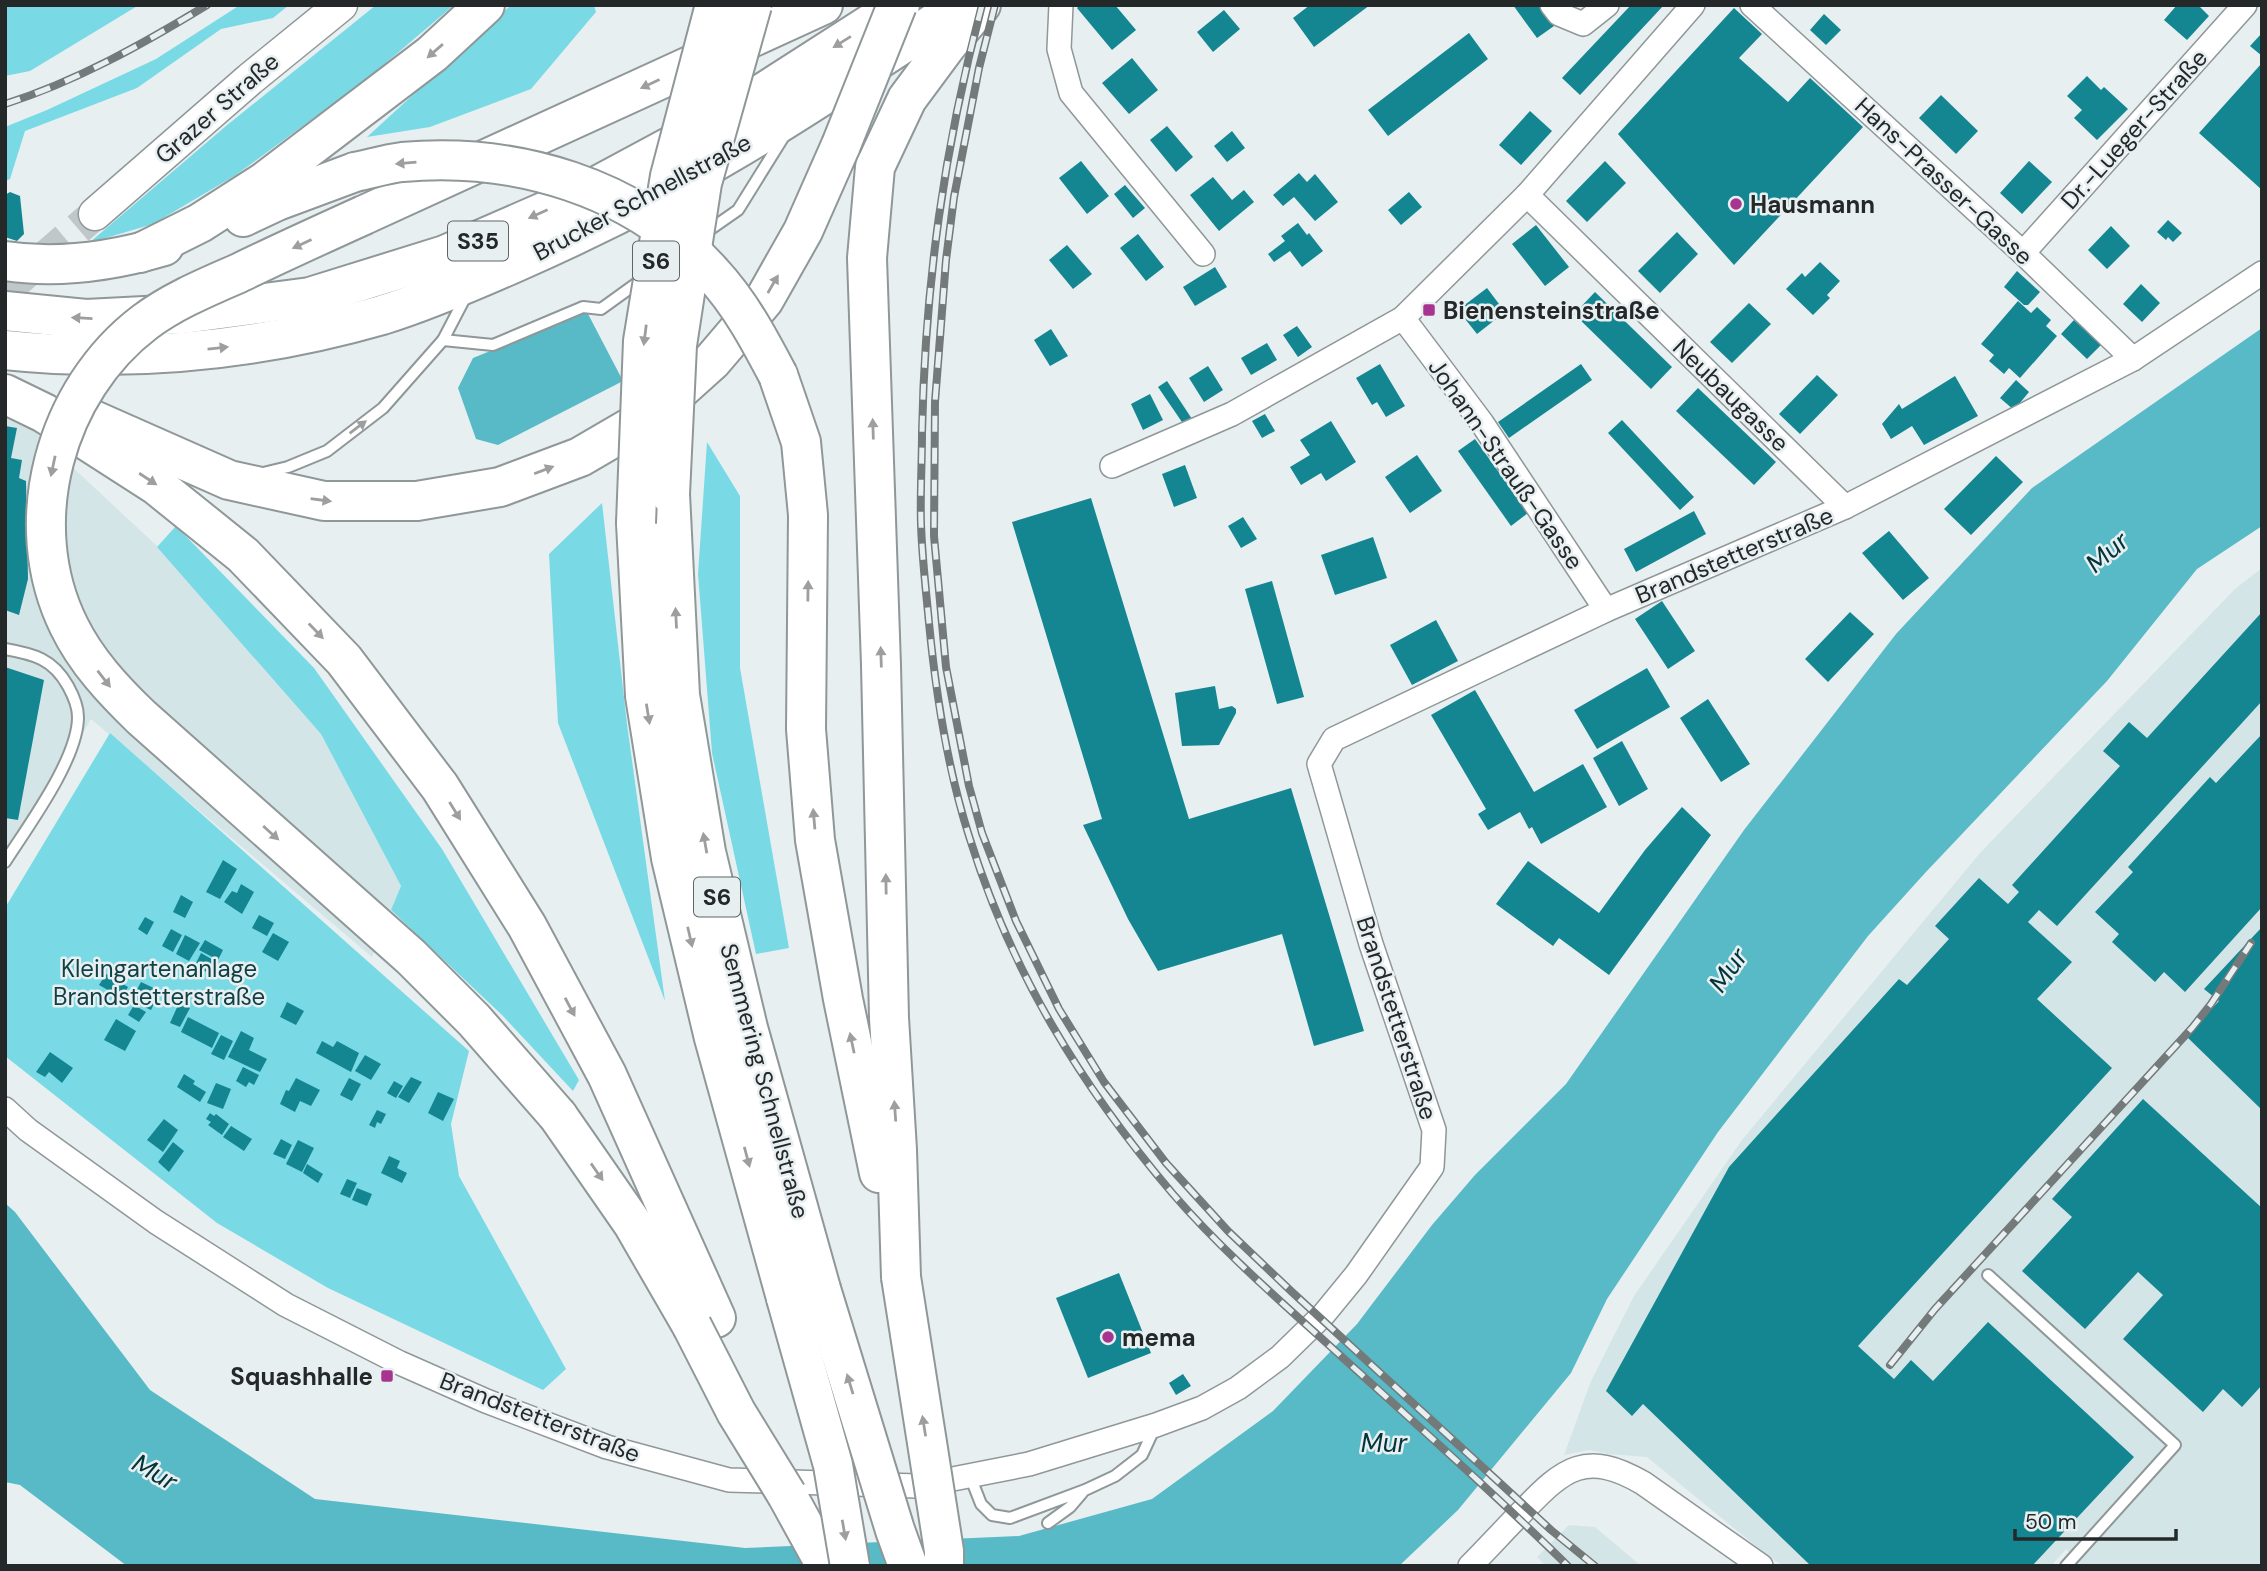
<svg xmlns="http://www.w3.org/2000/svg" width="2267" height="1571" font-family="'DM Sans',sans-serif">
<rect width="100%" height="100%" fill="#e7eff1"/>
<g fill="#d3e5e7">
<path d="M5 417 24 422 157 546 321 734 401 886 372 957 91 719 5 869Z"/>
<path d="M2262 568V1566H2083L2066 1549 2051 1566H1784L1768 1556 1647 1457 1609 1454 1589 1450 1564 1455 1591 1381 1634 1296 1742 1140 1980 853 2235 589Z"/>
<path d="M1569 1525 1595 1527 1641 1566H1546L1537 1557Z"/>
</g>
<g fill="#79dae6">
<path d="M5 5H139L30 71 5 76Z"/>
<path d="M240 5H289L273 18 221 29 137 88 25 131 10 179 5 181V127L47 110 156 59Z"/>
<path d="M376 5H454L367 79 236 175 153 224 89 243 226 126Z"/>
<path d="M511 5H594L596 12 531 89 430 127 367 137Z"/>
<path d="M707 442 740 496V668L789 948 756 954 712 753 698 574Z"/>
<path d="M602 503 627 724 665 1001 558 723 549 554Z"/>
<path d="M176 526 314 668 442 849 579 1080 573 1091 502 1015 391 910 401 886 321 734 157 547Z"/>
<path d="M110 733 469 1051 451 1124 459 1176 566 1369 543 1390 328 1288 217 1223 5 1056V908Z"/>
</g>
<g fill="#57bac6">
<path d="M587 312 623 381 498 445 476 439 458 388 473 358Z"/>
<path d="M2262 328V526L2197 569 2107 681 1925 873 1868 936 1718 1132 1607 1299 1571 1373 1458 1510 1399 1566H127L20 1485 5 1482V1203L15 1212 150 1390 315 1499 745 1548 1019 1536 1152 1499 1273 1411 1357 1324 1432 1225 1475 1175 1566 1084 1744 830 1896 634 2032 488Z"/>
</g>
<g fill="#138692">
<path d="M1080 5H1115L1136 30 1112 50 1077 8Z"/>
<path d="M1310 5H1370L1314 47 1293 18Z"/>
<path d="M1513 5H1539L1554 26 1537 38Z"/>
<path d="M1631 5H1664L1580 95 1562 78Z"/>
<path d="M2177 5H2198L2209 16 2187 40 2164 20Z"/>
<path d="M1734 8 1762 34 1739 58 1788 102 1810 78 1863 127 1734 265 1618 134Z"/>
<path d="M1224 10 1240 29 1213 52 1197 32Z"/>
<path d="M1824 14 1841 30 1826 45 1810 30Z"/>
<path d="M1469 33 1488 59 1388 136 1368 110Z"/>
<path d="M2262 33V56L2250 46Z"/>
<path d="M1132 58 1158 90 1129 114 1102 83Z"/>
<path d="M2262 63V190L2199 133Z"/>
<path d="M2087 76 2101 90 2104 87 2128 109 2097 140 2074 118 2082 110 2067 96Z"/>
<path d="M1941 95 1978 131 1956 154 1919 118Z"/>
<path d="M1530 111 1552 131 1521 165 1499 145Z"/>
<path d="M1167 126 1193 157 1176 172 1150 140Z"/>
<path d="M1232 131 1245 148 1227 162 1214 146Z"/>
<path d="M1081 161 1109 196 1087 214 1059 178Z"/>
<path d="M1605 161 1626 183 1587 222 1566 201Z"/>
<path d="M2029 161 2052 182 2022 214 2000 193Z"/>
<path d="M1299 173 1307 182 1315 174 1338 202 1315 221 1294 197 1283 206 1273 195Z"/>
<path d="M1213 177 1232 200 1244 190 1254 202 1219 231 1190 195Z"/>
<path d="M1125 185 1145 208 1133 218 1114 194Z"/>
<path d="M10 192 20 196 24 234 17 241 5 237V195Z"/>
<path d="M1409 192 1422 207 1401 225 1388 210Z"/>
<path d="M2168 220 2182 233 2173 242 2168 237 2166 240 2157 232Z"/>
<path d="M1298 223 1307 235 1309 233 1323 251 1302 267 1290 251 1274 262 1268 254 1285 241 1281 236Z"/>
<path d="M1536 225 1569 267 1545 286 1512 244Z"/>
<path d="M2111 226 2130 246 2107 269 2088 250Z"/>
<path d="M1677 232 1698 254 1660 293 1638 271Z"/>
<path d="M1138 234 1164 267 1146 281 1120 248Z"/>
<path d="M1067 245 1092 274 1073 289 1049 260Z"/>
<path d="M1820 262 1840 281 1827 295 1830 298 1813 315 1786 289 1802 273 1805 277Z"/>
<path d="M1215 267 1227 287 1195 306 1183 287Z"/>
<path d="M2017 271 2040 292 2028 305H2024L2004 287Z"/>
<path d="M2141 284 2160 303 2142 322 2123 304Z"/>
<path d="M1487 288 1505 312 1477 334 1458 310Z"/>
<path d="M1595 292 1672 367 1651 389 1574 314Z"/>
<path d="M2018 301 2031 313 2037 307 2051 320 2046 326 2057 336 2020 378 2009 368 2004 374 1989 361 1994 355 1981 344Z"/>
<path d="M1749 303 1771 324 1732 363 1710 342Z"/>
<path d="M2074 320 2101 345 2087 359 2061 334Z"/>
<path d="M1297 326 1312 347 1298 357 1283 335Z"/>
<path d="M1051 329 1068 356 1050 366 1034 340Z"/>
<path d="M1267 343 1277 360 1251 375 1241 358Z"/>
<path d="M1380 364 1405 406 1386 417 1377 402 1372 405 1356 378Z"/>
<path d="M1581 364 1592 380 1509 438 1498 422Z"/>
<path d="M1208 366 1223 390 1204 402 1189 378Z"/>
<path d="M1817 375 1838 395 1800 434 1779 414Z"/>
<path d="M1955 376 1978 416 1924 445 1912 426 1891 439 1882 424 1899 404 1902 409Z"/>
<path d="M2016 380 2029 392 2014 410 2000 398Z"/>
<path d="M1167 381 1192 419 1184 425 1158 387Z"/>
<path d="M1698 388 1776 462 1754 485 1676 411Z"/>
<path d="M1150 394 1163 420 1143 430 1131 404Z"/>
<path d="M1265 414 1275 431 1262 438 1252 421Z"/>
<path d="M1622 420 1694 497 1680 510 1608 433Z"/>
<path d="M1331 421 1356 462 1326 481 1321 473 1301 485 1290 467 1310 455 1300 440Z"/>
<path d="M5 426 17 428 11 458 22 460 19 478 26 481 28 579 19 615 5 610Z"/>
<path d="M1475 439 1528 513 1511 526 1458 451Z"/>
<path d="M1417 455 1442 491 1410 513 1385 477Z"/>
<path d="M1996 456 2023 482 1971 535 1944 509Z"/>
<path d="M1185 465 1197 498 1174 507 1162 474Z"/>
<path d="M1091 498 1189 819 1291 788 1364 1031 1314 1046 1282 934 1158 971 1128 919 1083 825 1102 819 1012 522Z"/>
<path d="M1694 511 1706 534 1636 572 1624 549Z"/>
<path d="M1243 517 1257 539 1241 548 1228 526Z"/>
<path d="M1889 531 1929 578 1903 600 1862 553Z"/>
<path d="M1373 537 1387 578 1335 595 1321 555Z"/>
<path d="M1272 581 1304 697 1277 704 1245 589Z"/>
<path d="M1662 601 1695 651 1668 669 1635 619Z"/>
<path d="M1850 612 1874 634 1828 682 1805 659Z"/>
<path d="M2262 612V701L2057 926 2039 910 2028 922 2072 962 2037 999 2112 1068 1858 1346 1894 1379 1911 1360 1933 1381 1988 1322 2134 1457 2032 1566H1811L1643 1404 1632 1416 1606 1391 1729 1167 1899 979 1907 985 1949 939 1935 926 1979 878 2008 904 2019 892 2012 885 2120 766 2103 751 2129 722 2147 738Z"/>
<path d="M1436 620 1458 661 1412 685 1390 645Z"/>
<path d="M5 667 44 680 18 820 5 818Z"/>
<path d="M1647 668 1670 707 1597 749 1574 710Z"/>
<path d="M1215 686 1219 709 1232 706 1236 709V713L1219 745 1182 746 1175 693Z"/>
<path d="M1475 690 1534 792 1583 764 1607 807 1541 844 1532 827 1529 829 1520 812 1488 830 1478 814 1486 809 1431 715Z"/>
<path d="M1708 699 1750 764 1721 782 1680 718Z"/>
<path d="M2262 734V907L2185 992 2164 972 2155 982 2112 942 2119 934 2095 912 2133 872 2128 867 2210 777 2216 783Z"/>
<path d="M1622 741 1648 789 1619 806 1593 758Z"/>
<path d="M1682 807 1711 835 1609 975 1559 938 1553 946 1496 904 1528 861 1599 913 1645 850Z"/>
<path d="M223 860 237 869 220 899 206 892Z"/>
<path d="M241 884 254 892 242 914 224 902 232 891 237 893Z"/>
<path d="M181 895 193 902 185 918 173 912Z"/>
<path d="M259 915 274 923 267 936 252 928Z"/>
<path d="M145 917 154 922 147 935 138 929Z"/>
<path d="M2262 927V1110L2186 1036 2219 1001 2204 989Z"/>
<path d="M171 929 182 935 173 952 162 946Z"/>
<path d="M273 933 289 942 278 961 262 952Z"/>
<path d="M185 935 200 943 189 961 176 954Z"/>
<path d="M205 940 223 950 218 960 199 950Z"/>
<path d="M201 953 215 961 208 973 195 965Z"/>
<path d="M106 974 128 987 122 998 99 985Z"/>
<path d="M141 982 160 991 151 1010 131 1001Z"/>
<path d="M287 1002 304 1011 296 1025 280 1017Z"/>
<path d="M179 1003 190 1008 180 1027 170 1023Z"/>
<path d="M134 1005 146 1012 139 1022 128 1015Z"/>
<path d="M188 1017 219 1033 212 1048 181 1032Z"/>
<path d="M116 1019 136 1031 125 1051 104 1040Z"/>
<path d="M241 1031 254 1038 249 1050 267 1059 260 1072 228 1057Z"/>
<path d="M221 1035 233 1041 224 1060 211 1054Z"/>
<path d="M322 1041 333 1047 337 1041 359 1053 351 1072 316 1053Z"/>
<path d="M50 1052 73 1068 62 1083 49 1072 45 1077 36 1072Z"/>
<path d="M365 1055 381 1064 371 1080 355 1071Z"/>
<path d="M243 1067 259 1075 254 1085 249 1082 246 1087 236 1081Z"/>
<path d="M184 1074 195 1081 193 1084 206 1092 200 1102 177 1087Z"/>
<path d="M411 1077 422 1082 409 1103 398 1097Z"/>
<path d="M296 1078 320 1090 311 1106 300 1101 295 1112 280 1104 286 1090 289 1091Z"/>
<path d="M349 1078 361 1084 352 1101 340 1095Z"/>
<path d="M394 1081 403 1086 396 1098 387 1093Z"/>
<path d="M216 1083 231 1089 223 1109 207 1103Z"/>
<path d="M438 1092 454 1099 443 1121 428 1113Z"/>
<path d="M2143 1099 2262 1208V1385L2242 1407 2223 1389 2203 1412 2123 1339 2163 1295 2138 1272 2085 1329 2022 1271 2072 1217 2052 1199Z"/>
<path d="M377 1110 386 1114 381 1124 377 1122 375 1128 369 1125Z"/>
<path d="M210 1113 214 1116 216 1114 229 1124 222 1135 208 1125 211 1122 206 1119Z"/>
<path d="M164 1119 178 1130 163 1152 147 1140Z"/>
<path d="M231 1126 252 1139 244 1151 223 1137Z"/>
<path d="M281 1139 292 1145 285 1159 273 1154Z"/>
<path d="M298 1140 314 1148 302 1172 286 1164Z"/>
<path d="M173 1142 184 1151 169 1172 158 1162Z"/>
<path d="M389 1156 400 1161 397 1168 407 1173 402 1183 381 1173Z"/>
<path d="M307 1164 323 1174 318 1183 303 1173Z"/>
<path d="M347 1179 357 1183 350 1198 340 1194Z"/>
<path d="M357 1188 372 1194 367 1206 352 1200Z"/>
<path d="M1119 1273 1151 1353 1088 1378 1056 1298Z"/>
<path d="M1183 1374 1191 1386 1176 1395 1169 1383Z"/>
</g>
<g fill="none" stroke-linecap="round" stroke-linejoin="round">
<path stroke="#c0c7c9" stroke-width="32" stroke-dasharray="32 16" stroke-linecap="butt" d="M5 291 95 214"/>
<g stroke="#8f9798" stroke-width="14">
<g id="lane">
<path d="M705 233 738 210 784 136"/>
<path d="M443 340 493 345 583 307 601 309 644 278"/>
<path d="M263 473 288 467 327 451 383 408 443 340 467 294"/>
<path d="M5 649C34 654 53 659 68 686 73 695 78 706 78 717 78 759 28 826 5 862"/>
<path d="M1988 1275 2175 1445 2066 1566"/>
<path d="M970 1476 981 1504 992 1515 1010 1518 1085 1490 1115 1476 1142 1455 1155 1427"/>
<path d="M1048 1523 1070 1507 1082 1493"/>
</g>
</g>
<g stroke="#8f9798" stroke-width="26">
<g id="street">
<path d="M1061 5 1059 49 1071 93 1203 254"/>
<path d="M1552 5 1559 14 1583 24 1607 5"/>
<path d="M1752 5 2023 253 2133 359"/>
<path d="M1527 195 1845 507"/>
<path d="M2023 253 2245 5"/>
<path d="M1403 318 1482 423 1606 610"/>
<path d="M1112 466 1232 414 1403 318 1527 195 1693 5"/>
<path d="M5 1109 28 1130 156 1222 286 1305 400 1363 486 1401 607 1447 729 1480 917 1486 1029 1464 1156 1425 1202 1408 1238 1388 1280 1357 1324 1314 1356 1275 1432 1167 1434 1130 1371 944 1319 764 1334 739 1606 610 1845 507 2133 359 2262 273"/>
<path d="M1470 1566C1488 1548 1505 1529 1523 1511 1564 1468 1586 1450 1643 1483L1761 1566"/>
</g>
</g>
<g stroke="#8f9798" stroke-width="35">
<path id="secondary" d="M95 214 250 79 341 5"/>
</g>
<g stroke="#8f9798" stroke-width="42">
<g id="highway">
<path d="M364 215 823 5"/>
<path d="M243 217 277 201 355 172"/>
<path d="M140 253 200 223 264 182 432 54 485 5"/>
<path d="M5 261C58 269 113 261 164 246"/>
<path d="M5 311 86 319 183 314 310 297 445 255 569 201 727 116 900 5"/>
<path d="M5 350C131 363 260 350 382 315 427 301 471 282 514 263 592 229 667 191 740 147 815 102 888 53 962 5"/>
<path d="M778 375 801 442 808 515 806 729 815 840 843 999 879 1173"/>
<path d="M5 394 44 413 156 485 243 555 344 660 440 787 527 926 607 1075 716 1318"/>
<path d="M91 419 229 480 324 501H417L500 487 580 457 652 415 712 361 764 300 803 231 841 145"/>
<path d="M670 494 680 695 706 852 748 1028 821 1289"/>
<path d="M636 523 645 696 671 858 714 1038 786 1298"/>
<path d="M558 1116 633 1224 692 1326"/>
<path d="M901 1277 897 1150 889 1018 881 665 867 258 875 167 907 99 947 45 981 5"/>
<path d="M787 1495 826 1566"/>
</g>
</g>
<use href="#lane" stroke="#fff" stroke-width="10"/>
<use href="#street" stroke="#fff" stroke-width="23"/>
<use href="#secondary" stroke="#fff" stroke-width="32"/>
<use href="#highway" stroke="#fff" stroke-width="38"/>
<g stroke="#74797a" stroke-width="8">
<g id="rail">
<path d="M982 5C944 148 925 285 922 433 922 463 920 494 921 524 922 557 926 590 929 623 936 695 947 767 969 836 1011 972 1081 1086 1173 1194 1224 1253 1285 1305 1342 1357 1418 1426 1495 1494 1568 1566"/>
<path d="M995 5 979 68 954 197 946 260 935 402 934 536 946 667 969 786 982 833 1016 921 1059 1009 1104 1082 1166 1163 1228 1231 1292 1292 1551 1530 1595 1566"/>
<path d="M5 104C77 81 143 44 207 5"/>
<path d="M1890 1365 1935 1309 2192 1028 2211 1004 2251 943"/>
</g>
</g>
<use href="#rail" stroke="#e7eff1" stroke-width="5" stroke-dasharray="16" stroke-linecap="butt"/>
<g stroke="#8f9798" stroke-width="42" stroke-linecap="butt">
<g id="highway-bridge">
<path d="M841 145 897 5"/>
<path d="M355 172C370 169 386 164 402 162 514 152 635 186 712 273 740 303 759 339 778 375"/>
<path d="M364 215C322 234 280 253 239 273 207 287 173 301 145 322 55 390 18 523 69 626 86 661 113 690 141 717L411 957 474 1020 558 1116"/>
<path d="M670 494 677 345 702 183 752 5"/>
<path d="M636 523 643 341 670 176 715 5"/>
<path d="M901 1277 944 1551V1566"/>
<path d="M821 1289 895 1530 908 1566"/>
<path d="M786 1298 833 1465 850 1566"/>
<path d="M692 1326 736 1412 787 1495"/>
</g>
</g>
<use href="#highway-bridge" stroke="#fff" stroke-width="38"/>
</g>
<defs><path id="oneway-solid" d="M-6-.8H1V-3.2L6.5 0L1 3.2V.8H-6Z" transform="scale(1.75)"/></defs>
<g fill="#9d9e9e">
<use href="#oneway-solid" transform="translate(842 42) rotate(148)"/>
<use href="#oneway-solid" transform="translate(435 51) rotate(139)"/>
<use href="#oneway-solid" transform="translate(650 84) rotate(155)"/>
<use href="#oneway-solid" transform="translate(406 163) rotate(175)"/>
<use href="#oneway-solid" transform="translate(538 214) rotate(156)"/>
<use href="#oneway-solid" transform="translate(302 244) rotate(155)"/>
<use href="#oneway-solid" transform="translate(773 284) rotate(-60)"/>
<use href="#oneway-solid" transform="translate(82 318) rotate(-177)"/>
<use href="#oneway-solid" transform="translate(645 335) rotate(97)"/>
<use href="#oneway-solid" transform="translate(218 348) rotate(-6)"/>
<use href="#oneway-solid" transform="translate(358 427) rotate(-37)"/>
<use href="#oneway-solid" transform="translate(873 429) rotate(-92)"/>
<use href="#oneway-solid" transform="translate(53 466) rotate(102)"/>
<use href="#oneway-solid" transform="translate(544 470) rotate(-21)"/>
<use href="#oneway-solid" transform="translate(148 479) rotate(33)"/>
<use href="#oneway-solid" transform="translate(321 500) rotate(8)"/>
<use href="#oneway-solid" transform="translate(808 591) rotate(-89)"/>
<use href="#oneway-solid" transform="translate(676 618) rotate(-93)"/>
<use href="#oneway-solid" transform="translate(316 631) rotate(46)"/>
<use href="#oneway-solid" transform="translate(881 657) rotate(-92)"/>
<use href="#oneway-solid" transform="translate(104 679) rotate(52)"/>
<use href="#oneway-solid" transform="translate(648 714) rotate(81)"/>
<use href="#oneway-solid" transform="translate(455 811) rotate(58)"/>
<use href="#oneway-solid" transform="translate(814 819) rotate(-95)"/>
<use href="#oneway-solid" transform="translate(271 833) rotate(42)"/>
<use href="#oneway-solid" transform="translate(705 843) rotate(-100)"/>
<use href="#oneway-solid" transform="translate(886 884) rotate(-91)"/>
<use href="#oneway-solid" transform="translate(690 937) rotate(77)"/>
<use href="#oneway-solid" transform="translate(570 1007) rotate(62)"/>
<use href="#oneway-solid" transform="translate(852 1043) rotate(-102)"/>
<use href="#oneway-solid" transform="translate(895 1111) rotate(-94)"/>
<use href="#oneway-solid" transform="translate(747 1157) rotate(75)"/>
<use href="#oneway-solid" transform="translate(597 1172) rotate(55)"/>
<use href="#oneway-solid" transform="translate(850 1384) rotate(-107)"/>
<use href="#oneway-solid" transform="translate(924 1426) rotate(-99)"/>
<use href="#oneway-solid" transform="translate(844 1530) rotate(80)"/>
</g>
<g fill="#a7348f" stroke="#e7eff1" stroke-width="2.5">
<circle cx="1736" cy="204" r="7"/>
<rect x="1422" y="303" width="14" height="14" rx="3.5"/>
<circle cx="1108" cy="1337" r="7"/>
<rect x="380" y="1369" width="14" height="14" rx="3.5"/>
</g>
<g text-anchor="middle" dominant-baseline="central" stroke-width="5" stroke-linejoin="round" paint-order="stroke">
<g fill="#e7eff1" stroke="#5f6464" stroke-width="2">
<rect x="448" y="221.5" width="60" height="39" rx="5"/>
<rect x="633" y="241.5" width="46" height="39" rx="5"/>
<rect x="694" y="877.5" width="46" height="39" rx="5"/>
</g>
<g font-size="23" font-weight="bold" fill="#252828">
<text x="478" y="241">S35</text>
<text x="656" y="261">S6</text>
<text x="717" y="897">S6</text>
</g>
<g font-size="24" fill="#252828" stroke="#e7eff1">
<text transform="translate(217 108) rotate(-41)">Grazer Straße</text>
<text transform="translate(2134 129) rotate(-48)">Dr.-Lueger-Straße</text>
<text transform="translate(1944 181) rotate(43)">Hans-Prasser-Gasse</text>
<text transform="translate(642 197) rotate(-28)">Brucker Schnellstraße</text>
<text transform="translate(1731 395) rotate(44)">Neubaugasse</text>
<text transform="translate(1506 464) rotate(55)">Johann-Strauß-Gasse</text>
<text transform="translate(1734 555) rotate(-23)">Brandstetterstraße</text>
<text transform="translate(1397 1018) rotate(72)">Brandstetterstraße</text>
<text transform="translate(765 1081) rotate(75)">Semmering Schnellstraße</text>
<text transform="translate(540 1417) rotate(21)">Brandstetterstraße</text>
</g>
<g font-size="24" font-weight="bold" fill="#252828" stroke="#e7eff1" text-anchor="start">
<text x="1750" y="204">Hausmann</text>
<text x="1443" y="310">Bienensteinstraße</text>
<text x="1122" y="1337">mema</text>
<text x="373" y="1376" text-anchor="end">Squashhalle</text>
</g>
<g font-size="24" fill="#103f44" stroke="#e7eff1">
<text x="159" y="968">Kleingartenanlage<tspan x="159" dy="28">Brandstetterstraße</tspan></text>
</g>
<g font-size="26" font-style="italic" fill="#03343a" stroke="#e7eff1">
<text transform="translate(2107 552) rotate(-41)">Mur</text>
<text transform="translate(1728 970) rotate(-55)">Mur</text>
<text x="1384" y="1443">Mur</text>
<text transform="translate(155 1472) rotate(30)">Mur</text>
</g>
</g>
<rect width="2267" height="1571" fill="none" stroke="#252828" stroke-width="14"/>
<path d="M2015 1529v10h161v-10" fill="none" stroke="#252828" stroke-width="3.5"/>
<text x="2025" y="1529" font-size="21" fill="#252828" stroke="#e7eff1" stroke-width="5" paint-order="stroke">50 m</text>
</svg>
